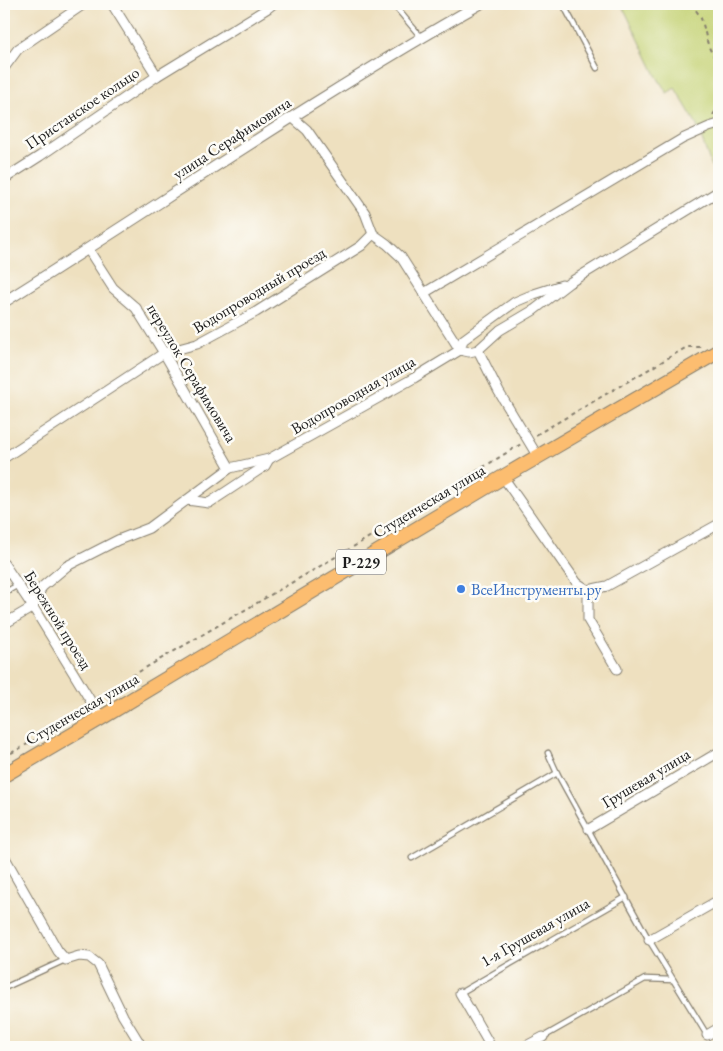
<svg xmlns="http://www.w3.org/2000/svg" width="723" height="1051" font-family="'EB Garamond',serif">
<rect width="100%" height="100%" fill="#fdfcf7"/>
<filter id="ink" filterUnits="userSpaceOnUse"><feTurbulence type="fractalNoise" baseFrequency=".02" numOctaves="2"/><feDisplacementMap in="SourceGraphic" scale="10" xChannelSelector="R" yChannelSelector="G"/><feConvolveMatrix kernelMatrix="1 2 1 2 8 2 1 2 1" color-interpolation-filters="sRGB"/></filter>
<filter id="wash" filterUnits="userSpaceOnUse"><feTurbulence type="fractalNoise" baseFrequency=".0096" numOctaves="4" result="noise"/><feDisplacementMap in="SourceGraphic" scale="20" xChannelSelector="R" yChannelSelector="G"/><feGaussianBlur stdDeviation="1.12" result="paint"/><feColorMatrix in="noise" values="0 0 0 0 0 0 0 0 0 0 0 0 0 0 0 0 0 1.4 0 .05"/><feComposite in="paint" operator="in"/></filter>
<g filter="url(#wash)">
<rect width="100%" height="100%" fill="#eee0bf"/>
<path fill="#c4d274" stroke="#707748" d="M620 4H719V181L713 170 696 123 675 88 667 93 656 75 626 13Z"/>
</g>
<g filter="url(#ink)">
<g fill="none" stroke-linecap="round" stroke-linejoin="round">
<g stroke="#857e6e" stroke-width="7">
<g id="service">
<path d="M393 4 421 37"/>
<path d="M563 4 597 68"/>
<path d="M4 593 18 585"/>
<path d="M548 753 557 773 649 940 707 1035"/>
<path d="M412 858 557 773"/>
<path d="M4 988 65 960"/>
<path d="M460 993 626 897"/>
<path d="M543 1037 645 979 673 980"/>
</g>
</g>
<g stroke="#857e6e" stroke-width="11">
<g id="minor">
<path d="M4 68 18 49 84 4"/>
<path d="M157 76 268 8 273 4"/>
<path d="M292 117 307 130 365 213 373 234 387 244 401 257 460 350"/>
<path d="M4 179 40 156 157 76 112 4"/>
<path d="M88 249 113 288 136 308 164 353 230 468"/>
<path d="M424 293 682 139 709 127 719 124"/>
<path d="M460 350 463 340 515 302 534 294 562 285"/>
<path d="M478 350 499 392 538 457"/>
<path d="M4 458 164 353 197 344 256 312 361 246 373 234"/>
<path d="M503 477 577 583 588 590V620L617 669"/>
<path d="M187 500 209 503 265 466 269 459"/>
<path d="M4 564 33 607 101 718"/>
<path d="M588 590 607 586 719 524"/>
<path d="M4 624 33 607 42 587 67 566 118 540 149 528 230 468 269 459 414 378 460 350 469 352 478 350 500 330 534 310 569 283 719 191"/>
<path d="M589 829 719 752"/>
<path d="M4 856 58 951 66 960 79 956 89 957 98 964 123 1016 142 1047"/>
<path d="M649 940 719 900"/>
<path d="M460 993 491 1047"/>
<path d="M707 1035 719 1028"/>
<path d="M524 1047 543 1037"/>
</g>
</g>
<g stroke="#857e6e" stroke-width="12">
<path id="tertiary" d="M4 302C162 203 317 96 480 4"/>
</g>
<g stroke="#857e6e" stroke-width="16">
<path id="primary" d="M4 775 101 718 503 477 719 351"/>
</g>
<g stroke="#857e6e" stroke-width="2" stroke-dasharray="4 4" stroke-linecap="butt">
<path d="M691 4C695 9 700 15 702 21 707 37 706 49 719 62"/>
<path d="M713 115 719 106"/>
<path d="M536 435 687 347H702"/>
<path d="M98 697 135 674 358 544 521 444"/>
<path d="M4 757 82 714 86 709"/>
</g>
<use href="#service" stroke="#fff" stroke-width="4.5"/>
<use href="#minor" stroke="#fff" stroke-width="9"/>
<use href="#tertiary" stroke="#fff" stroke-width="10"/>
<use href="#primary" stroke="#fcbd6f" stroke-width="14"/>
</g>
</g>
<circle fill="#3f7fe0" stroke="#fdfcf7" stroke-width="2" cx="461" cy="589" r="5"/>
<g text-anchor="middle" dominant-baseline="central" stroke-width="5" stroke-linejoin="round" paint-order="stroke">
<rect fill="#fdfcf7" stroke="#605f5e" stroke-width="1" x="336" y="549.5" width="50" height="25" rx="4"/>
<g font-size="15" font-weight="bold" fill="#1c1c1c">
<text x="361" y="562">Р-229</text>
</g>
<g font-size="16" fill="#1c1c1c" stroke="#fdfcf7">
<text transform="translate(82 108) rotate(-34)">Пристанское кольцо</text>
<text transform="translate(232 138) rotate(-33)">улица Серафимовича</text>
<text transform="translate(259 290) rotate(-31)">Водопроводный проезд</text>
<text transform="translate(192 373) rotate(59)">переулок Серафимовича</text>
<text transform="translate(353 395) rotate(-30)">Водопроводная улица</text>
<text transform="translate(429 501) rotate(-31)">Студенческая улица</text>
<text transform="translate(58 620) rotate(58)">Бережной проезд</text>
<text transform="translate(82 709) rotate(-30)">Студенческая улица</text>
<text transform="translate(646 778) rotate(-31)">Грушевая улица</text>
<text transform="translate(535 932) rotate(-30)">1-я Грушевая улица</text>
</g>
<g font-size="16" fill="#366cbe" stroke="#fdfcf7" text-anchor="start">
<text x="471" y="589">ВсеИнструменты.ру</text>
</g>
</g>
<rect width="723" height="1051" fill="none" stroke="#fdfcf7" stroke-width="20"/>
</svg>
